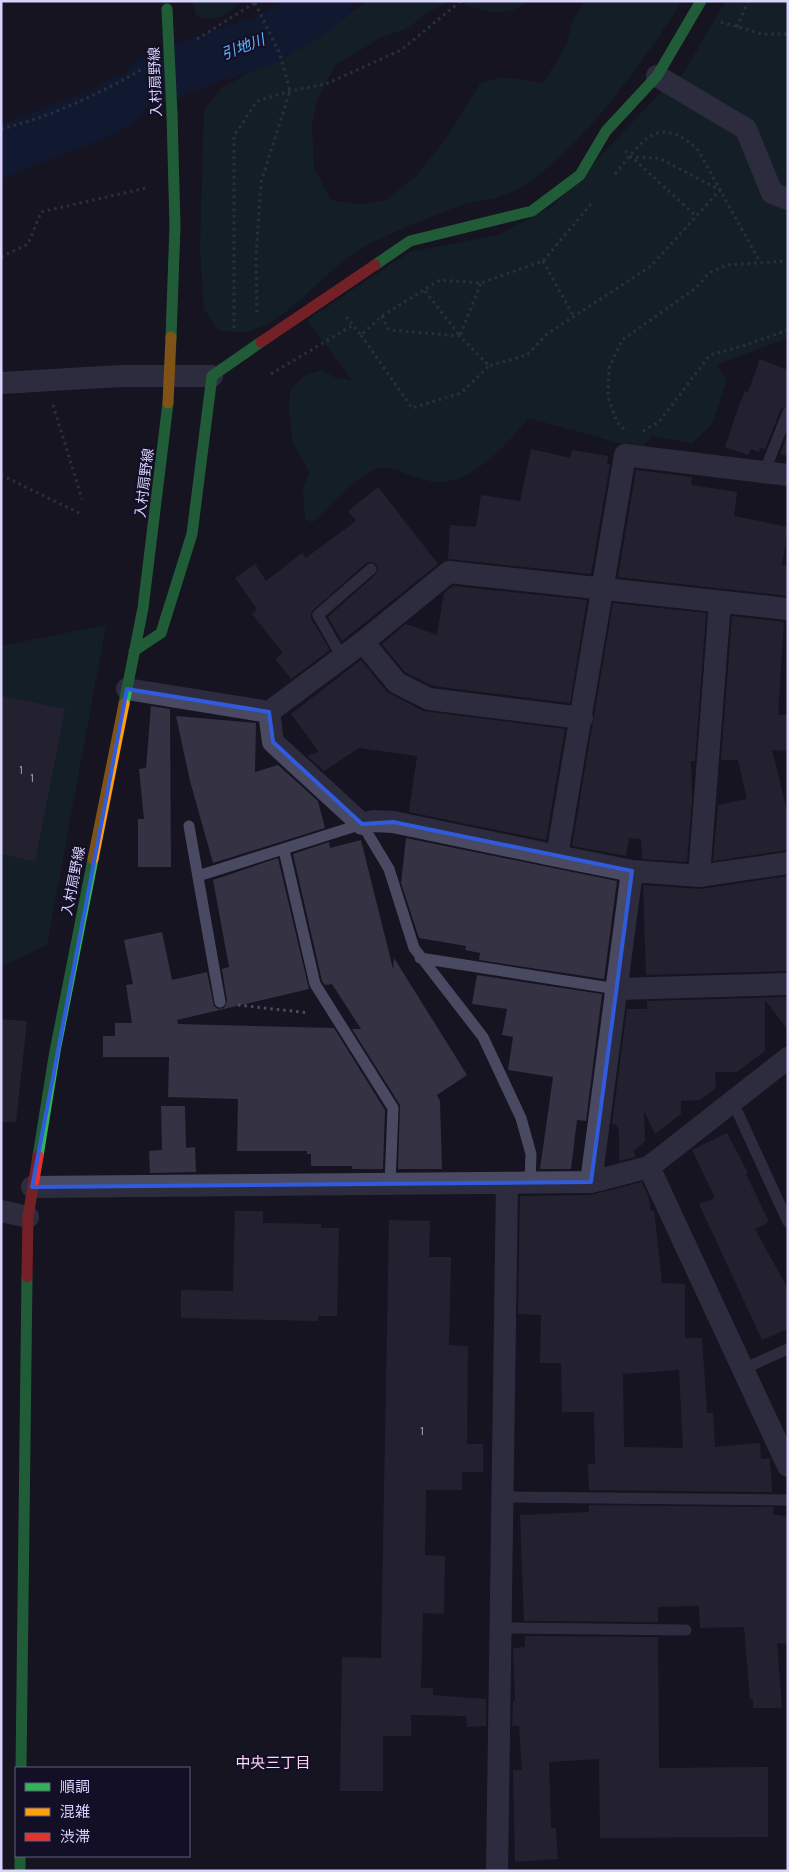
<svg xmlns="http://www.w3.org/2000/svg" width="789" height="1872" viewBox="0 0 789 1872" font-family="Karla,'Noto Sans JP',sans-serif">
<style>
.green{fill:#132c2d}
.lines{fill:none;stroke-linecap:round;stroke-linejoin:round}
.river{stroke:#0d2144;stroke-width:50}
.building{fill:#343243;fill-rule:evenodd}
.path{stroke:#44505f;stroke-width:3;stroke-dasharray:2.5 4;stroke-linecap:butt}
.lane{stroke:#4a4962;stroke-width:11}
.street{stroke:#4a4962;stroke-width:22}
.fast{stroke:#30b455;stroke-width:11}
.slow{stroke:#ff9f0a;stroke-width:11}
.jam{stroke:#e5322d;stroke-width:11}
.fast-bridge{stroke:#30b455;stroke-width:11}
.slow-bridge{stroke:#ff9f0a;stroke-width:11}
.marked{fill:none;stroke:#305bdc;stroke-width:4;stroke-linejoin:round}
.labels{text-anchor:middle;stroke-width:4.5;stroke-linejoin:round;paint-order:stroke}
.number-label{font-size:11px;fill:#b0acd0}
.street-label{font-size:14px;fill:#d9d4ff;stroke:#130f26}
.water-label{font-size:15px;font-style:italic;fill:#62b6ff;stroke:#130f26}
.neighbourhood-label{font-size:15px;fill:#ffd6f0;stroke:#130f26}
</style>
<rect width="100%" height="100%" fill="#161421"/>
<path class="green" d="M 193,1 L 242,1 C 229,13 214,25 196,15 Z
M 368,1 L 450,1 L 430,11 L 409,27 L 380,38 L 334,66 L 317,100 L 312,124 L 314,168 L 331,200 L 361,205 L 386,200 L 416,176 L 448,136 L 480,84 L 500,77 L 543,83 L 566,46 L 574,17 L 586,1 L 682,1 C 646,58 566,173 502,196 C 490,200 477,200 465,204 C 431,216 396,230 364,247 C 324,269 290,323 245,332 C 237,333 226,331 218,330 L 204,309 L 200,249 L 204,109 L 222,88 L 296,47 Z
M 457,1 L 529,1 C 502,20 485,12 457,1 Z
M 726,1 L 788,1 L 788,338 L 716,365 L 727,380 L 712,424 L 692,443 L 652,436 L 641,449 L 528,418 C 509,443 471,484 437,482 C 420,481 397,467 381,468 C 361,469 328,509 313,522 L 305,520 L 303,492 L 309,472 L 293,442 L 289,412 L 290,391 L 303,376 L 322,370 L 336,378 L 352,380 L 307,320 L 410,252 L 498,235 L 553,206 L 664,89 L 666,90 L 683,74 Z
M 106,625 L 47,945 L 1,967 L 1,646 Z"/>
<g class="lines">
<path class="river" d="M 151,81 L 216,56 L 264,41 L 298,22 L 328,1
M 1,152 L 103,112 L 121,101"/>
</g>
<path class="building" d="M 760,359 L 788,370 L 788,405 L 781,409 L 765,449 L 760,448 L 759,452 L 751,449 L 748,455 L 725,447 L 738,408 L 745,391 L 748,392 Z
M 788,433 L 788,456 L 780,454 Z
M 531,449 L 570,458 L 572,450 L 608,456 L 607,464 L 610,464 L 591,574 L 448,559 L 450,525 L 476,527 L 481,495 L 520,501 Z
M 636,470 L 692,477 L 691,485 L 737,492 L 734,516 L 788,527 L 782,565 L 788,566 L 788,596 L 618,577 Z
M 378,487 L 438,564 L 342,641 L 328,617 L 376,574 L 378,568 L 376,564 L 370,562 L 366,563 L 311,612 L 311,619 L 330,650 L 291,679 L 275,659 L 283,653 L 252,614 L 257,609 L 235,578 L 255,564 L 266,581 L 302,553 L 306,558 L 356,521 L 348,511 Z
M 453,586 L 587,600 L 570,703 L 433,686 L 405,672 L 382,644 L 406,624 L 437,635 L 444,593 Z
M 613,603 L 706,613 L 695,761 L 691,761 L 692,799 L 687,862 L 642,859 L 641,839 L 629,838 L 626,856 L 572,846 Z
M 732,616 L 784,622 L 778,715 L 788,715 L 788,751 L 772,750 L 788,815 L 788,850 L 713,861 L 718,805 L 747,799 L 738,760 L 721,760 Z
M 361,660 L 387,692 L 423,711 L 565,729 L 546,840 L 409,812 L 417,756 L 359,748 L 324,771 L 307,756 L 319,752 L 291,714 Z
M 1,696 L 65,709 L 35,861 L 1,854 Z
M 151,706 L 170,709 L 171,867 L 138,867 L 138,819 L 144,819 L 139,769 L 146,768 Z
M 176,716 L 256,723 L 255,772 L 278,765 L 318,801 L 325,828 L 213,863 L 190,781 Z
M 406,838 L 617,881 L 604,979 L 479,960 L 480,953 L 465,950 L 466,946 L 419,938 L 401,883 Z
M 361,840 L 393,969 L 394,958 L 467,1075 L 437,1095 L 440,1101 L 442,1169 L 398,1169 L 400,1105 L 352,1029 L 361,1029 L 332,984 L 325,985 L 322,981 L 293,854 L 329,842 L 330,848 Z
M 278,858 L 309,989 L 177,1020 L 178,1024 L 334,1028 L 385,1110 L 383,1169 L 352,1169 L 352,1166 L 311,1166 L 311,1154 L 307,1154 L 307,1151 L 237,1151 L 238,1099 L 168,1097 L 169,1057 L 103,1057 L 103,1036 L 115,1036 L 115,1023 L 132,1023 L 126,985 L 133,984 L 124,940 L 162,932 L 172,980 L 207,972 L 214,1006 L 218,1009 L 224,1008 L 227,1001 L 222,969 L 229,967 L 213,880 Z
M 788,876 L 788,971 L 646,975 L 643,885 L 701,889 Z
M 477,975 L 602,994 L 586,1121 L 577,1120 L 571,1169 L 540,1169 L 553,1077 L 508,1070 L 513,1037 L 502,1035 L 507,1009 L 472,1004 Z
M 788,997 L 788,1030 L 765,1000 L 765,1051 L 737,1072 L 715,1072 L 716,1088 L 700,1100 L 681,1101 L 681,1114 L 655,1134 L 644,1111 L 645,1142 L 633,1151 L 636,1157 L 619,1161 L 619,1131 L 617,1125 L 612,1124 L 627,1009 L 647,1009 L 647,1001 Z
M 1,1019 L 27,1021 L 16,1122 L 1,1122 Z
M 161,1106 L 185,1106 L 186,1148 L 195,1147 L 196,1172 L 150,1173 L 149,1151 L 162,1150 Z
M 727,1133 L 748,1173 L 746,1174 L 769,1222 L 755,1229 L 788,1289 L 788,1329 L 762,1340 L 699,1204 L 715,1198 L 692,1150 Z
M 642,1182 L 649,1198 L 651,1211 L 654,1211 L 662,1283 L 685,1284 L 685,1338 L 702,1338 L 707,1413 L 713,1413 L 715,1447 L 760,1443 L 761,1459 L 770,1458 L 772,1492 L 589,1490 L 588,1464 L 595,1464 L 594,1412 L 562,1412 L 561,1363 L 540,1363 L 541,1315 L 518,1314 L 520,1196 L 591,1195 ZM 679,1370 L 683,1448 L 624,1447 L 623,1374 Z
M 235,1211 L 263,1211 L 263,1223 L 321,1224 L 321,1228 L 339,1228 L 337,1316 L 318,1316 L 318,1321 L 181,1318 L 181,1290 L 233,1291 Z
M 389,1220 L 430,1221 L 429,1257 L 451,1257 L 449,1345 L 468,1346 L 467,1444 L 483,1444 L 483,1472 L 462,1472 L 462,1490 L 426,1490 L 425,1555 L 445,1556 L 444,1614 L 423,1613 L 421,1688 L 433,1688 L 433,1695 L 486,1699 L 486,1726 L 467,1727 L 466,1716 L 411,1715 L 411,1736 L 383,1736 L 383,1791 L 340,1791 L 342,1657 L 381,1658 Z
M 589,1505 L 773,1507 L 773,1514 L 788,1517 L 788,1644 L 777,1643 L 782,1708 L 753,1708 L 753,1699 L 750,1699 L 744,1627 L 700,1628 L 699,1606 L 658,1607 L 658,1622 L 524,1621 L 520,1515 L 589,1512 Z
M 525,1636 L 658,1637 L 659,1768 L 768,1767 L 768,1837 L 600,1838 L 599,1759 L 549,1762 L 551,1828 L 556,1828 L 558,1859 L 515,1862 L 513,1770 L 522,1770 L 519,1726 L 512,1726 L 513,1701 L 515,1701 L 513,1648 L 525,1647 Z"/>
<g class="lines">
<path class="path" d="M 255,3 L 280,54 L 290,91 L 261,182 L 256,257 L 257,313
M 721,22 L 762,34 L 788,34
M 737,27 L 748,1
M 197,39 L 258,1
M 1,129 C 50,117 97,95 141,70
M 625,151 L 696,216
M 615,174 C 642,142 657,112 698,150 L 760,262
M 1,257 L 28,244 L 41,212 L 146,188
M 543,261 L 574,317
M 425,291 L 460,336 L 481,283
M 382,316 L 389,330 L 460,336 L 489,366 L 527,355 L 547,334 L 651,266 L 720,190 L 659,158 L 630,157
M 346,317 L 361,335 L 382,316 L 440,280 L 481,283 L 543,261 L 591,204
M 234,328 L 234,136 L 257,101 L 290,91 L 326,84 L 401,50 L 461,1
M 361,335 L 412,408 L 461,393 L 489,366
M 271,374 L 353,325
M 53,405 L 82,499
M 624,429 L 617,422 L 608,397 L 609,368 L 622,340 L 696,288 L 709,273 L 727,265 L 788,261
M 643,431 L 659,422 L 710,355 L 743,346 L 788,330
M 1,475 L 81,514
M 238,1005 L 309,1013"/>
<path class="lane" d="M 764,473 L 788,412
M 342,657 L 318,615 L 371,569
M 189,826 L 220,1002
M 284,850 L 315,984 L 393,1108 L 390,1184
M 198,876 L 362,824 L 389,869 L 414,948 L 483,1037 L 521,1118 L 531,1154 L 530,1181
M 420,958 L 617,989
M 732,1100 L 788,1222
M 743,1369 L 788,1349
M 502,1497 L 788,1500
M 500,1628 L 686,1630"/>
<path class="street" d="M 657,76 L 746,129 L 772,193 L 788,199
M 1,383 L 121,376 L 212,376
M 363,642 L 397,683 L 429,699 L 582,718
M 127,689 L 269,712 L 363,642 L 449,572 L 788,609
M 269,712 L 273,742 L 362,824 L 373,821 L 393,822 L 557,856
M 632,871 L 557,856 L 625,455 L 788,475
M 699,876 L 720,602
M 617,989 L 788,984
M 649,1167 L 788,1466
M 591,1182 L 632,871 L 699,876 L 788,863
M 32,1187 L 591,1182 L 649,1167 L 788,1058
M 1,1211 L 28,1217
M 497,1871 L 507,1183"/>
<path class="fast" d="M 375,265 L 410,241 L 532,211 L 580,175 L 606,131 L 657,76 L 701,1
M 171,337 L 175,226 L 172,114
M 134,651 L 161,633 L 192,534 L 212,376 L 261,342
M 124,704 L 143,608 L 168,403
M 38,1156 L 55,1051 L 93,859
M 21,1768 L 27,1277
M 20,1856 L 20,1871"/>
<path class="slow" d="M 93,859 L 124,704"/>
<path class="jam" d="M 261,342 L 375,265
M 27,1277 L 28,1217 L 38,1156"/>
<path class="fast-bridge" d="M 167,9 L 172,114"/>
<path class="slow-bridge" d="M 168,403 L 171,337"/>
</g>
<path d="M0 0H789V1872H0ZM 127,689 L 269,712 L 273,742 L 362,824 L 393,822 L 632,871 L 591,1182 L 32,1187 Z" fill="#161421" fill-opacity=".55" fill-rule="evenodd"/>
<path class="marked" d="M 127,689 L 269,712 L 273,742 L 362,824 L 393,822 L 632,871 L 591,1182 L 32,1187 Z"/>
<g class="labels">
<g class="number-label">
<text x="21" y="774">1</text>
<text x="32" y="782">1</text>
<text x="422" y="1435">1</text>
</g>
<g class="street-label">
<text transform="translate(155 82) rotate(-92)" y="5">入村扇野線</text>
<text transform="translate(144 483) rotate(-83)" y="5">入村扇野線</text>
<text transform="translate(73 881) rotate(-79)" y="5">入村扇野線</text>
</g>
<g class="water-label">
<text transform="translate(243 47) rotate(-21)" y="5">引地川</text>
</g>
<g class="neighbourhood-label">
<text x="273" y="1768">中央三丁目</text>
</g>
</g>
<rect width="789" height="1872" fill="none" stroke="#d9d4ff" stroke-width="5"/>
<rect x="15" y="1767" width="175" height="90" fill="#130f26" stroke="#625e7d"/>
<rect x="25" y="1783" width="25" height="8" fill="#30b455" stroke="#625e7d"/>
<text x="60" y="1792" font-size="15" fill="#d9d4ff">順調</text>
<rect x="25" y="1808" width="25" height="8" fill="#ff9f0a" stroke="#625e7d"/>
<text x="60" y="1817" font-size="15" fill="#d9d4ff">混雑</text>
<rect x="25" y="1833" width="25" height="8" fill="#e5322d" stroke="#625e7d"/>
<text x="60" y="1842" font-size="15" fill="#d9d4ff">渋滞</text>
</svg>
